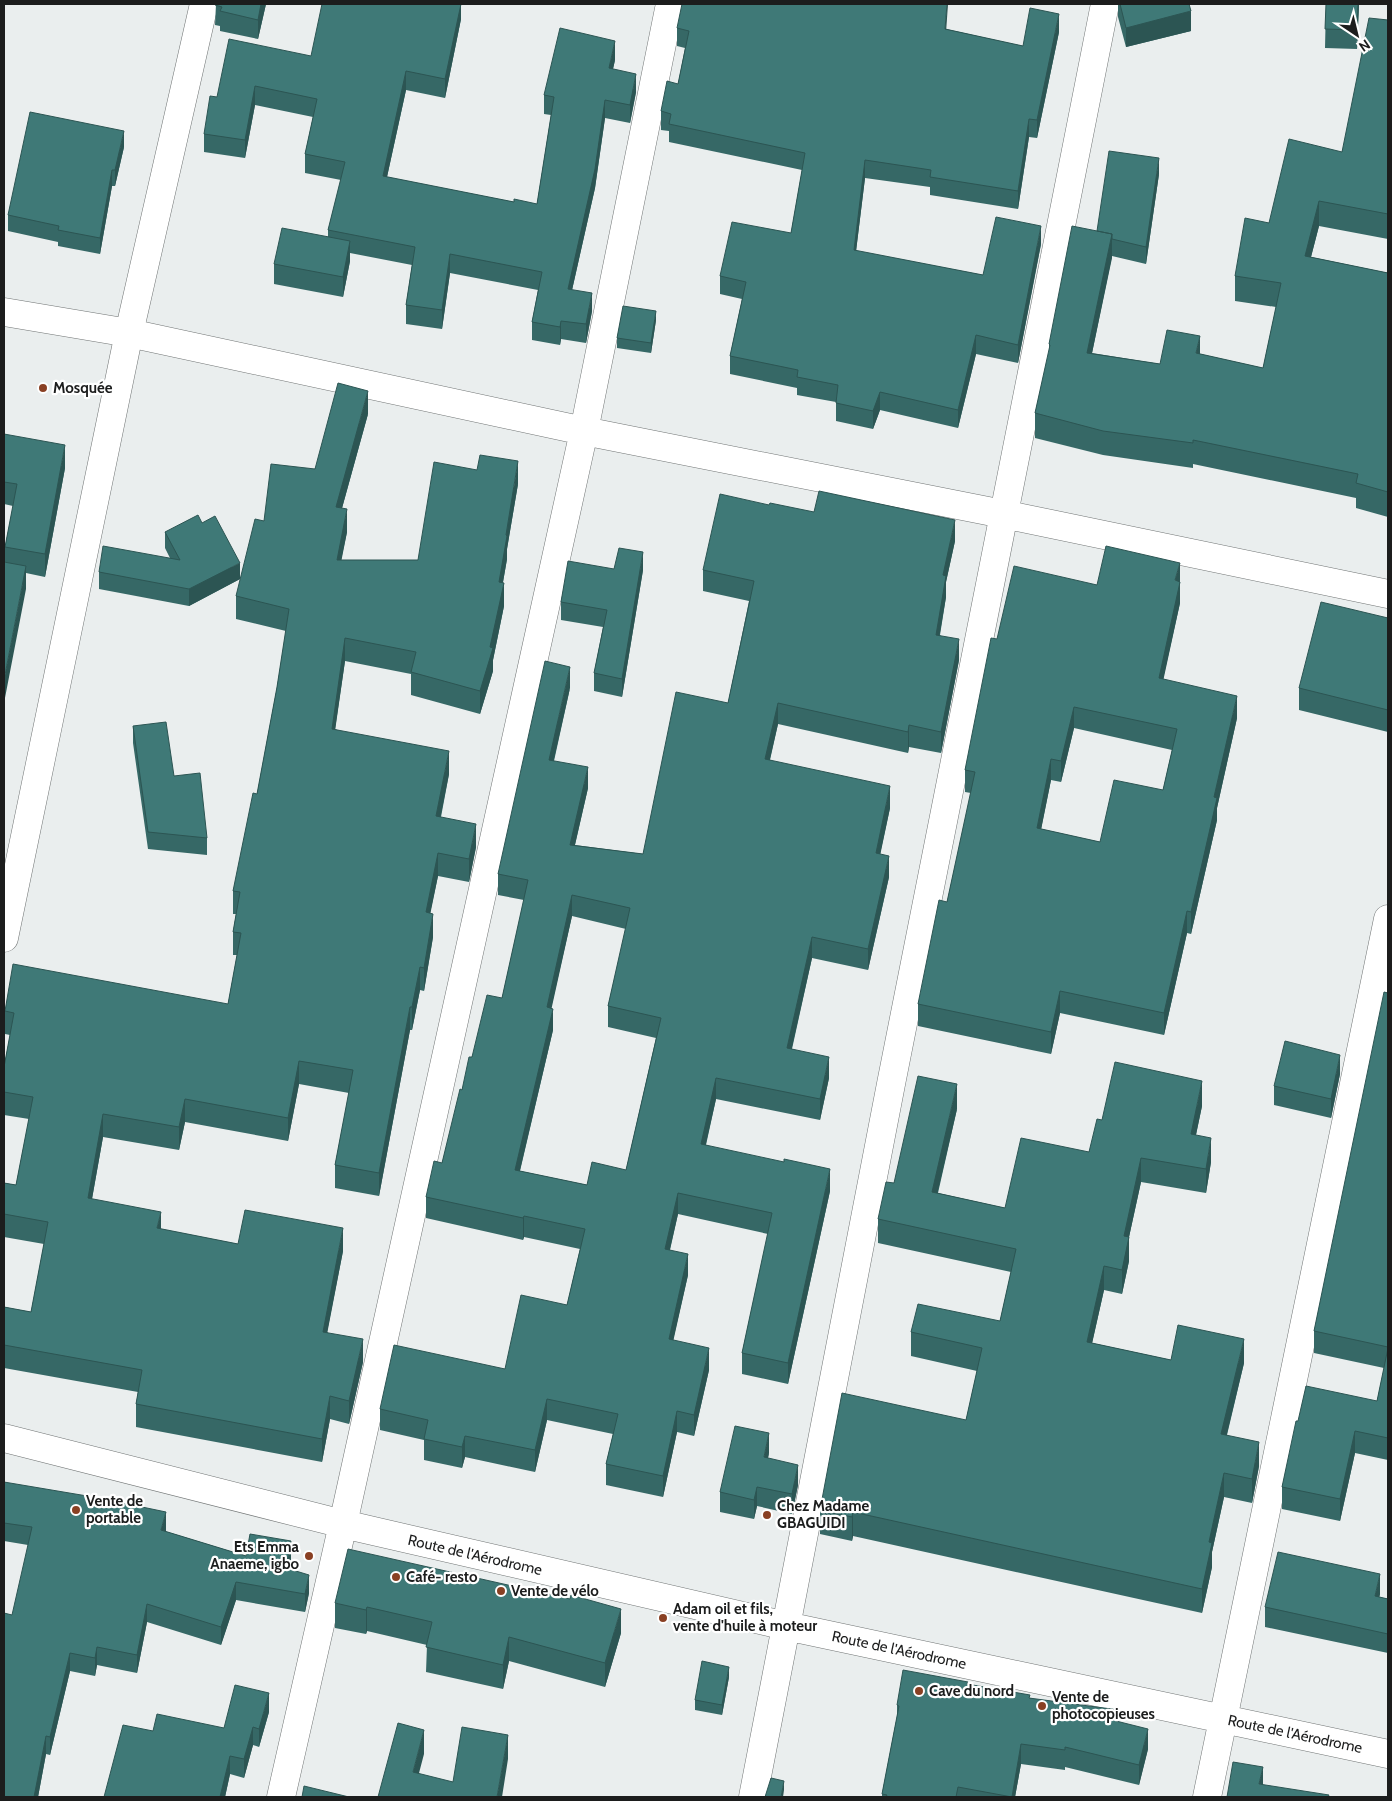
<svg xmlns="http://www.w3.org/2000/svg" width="1392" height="1801" viewBox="0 0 1392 1801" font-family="Cabin,sans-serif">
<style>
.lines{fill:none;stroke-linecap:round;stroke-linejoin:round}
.minor-casing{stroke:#717575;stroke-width:29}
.minor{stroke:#fff;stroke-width:28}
.wall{fill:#366866;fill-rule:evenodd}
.shaded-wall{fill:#2c5553}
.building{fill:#3f7977;stroke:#2c5553;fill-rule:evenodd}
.poi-dot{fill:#894023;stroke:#fff;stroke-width:2}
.labels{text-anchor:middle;stroke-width:4.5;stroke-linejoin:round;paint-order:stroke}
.poi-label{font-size:15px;font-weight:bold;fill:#1c1d1d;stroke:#fff;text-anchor:start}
.street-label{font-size:15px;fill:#1c1d1d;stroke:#fff}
</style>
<rect width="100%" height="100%" fill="#eaeeee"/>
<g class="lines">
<g class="minor-casing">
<path id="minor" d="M 4,312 L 129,333 L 584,431 L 1003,514 L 1388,594
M 4,938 L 129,333 L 204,4
M 4,1438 L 343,1524 L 786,1626 L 1388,1754
M 281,1797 L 343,1524 L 584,431 L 670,4
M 753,1797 L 891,1084 L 1105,4
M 1207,1797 L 1388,919"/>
</g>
<use href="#minor" class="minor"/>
</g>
<path class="wall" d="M 216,4 L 266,4 L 258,39 L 220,31 L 220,26 L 215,25 Z
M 461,4 L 461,19 L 445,98 L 406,90 L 387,177 L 514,202 L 537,204 L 551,115 L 544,114 L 544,95 L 615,60 L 613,69 L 636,92 L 630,123 L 605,118 L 595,188 L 572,290 L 592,311 L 586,343 L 561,339 L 560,345 L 532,340 L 532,322 L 538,290 L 450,273 L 442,329 L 406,324 L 406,305 L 412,265 L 350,253 L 350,261 L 343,297 L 274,284 L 274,264 L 328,237 L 328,230 L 341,180 L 305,173 L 305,154 L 313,117 L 255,105 L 245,158 L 204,152 L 204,134 L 217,97 L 311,56 Z
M 1118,4 L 1189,4 L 1191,31 L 1126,47 L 1118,17 Z
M 1326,4 L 1359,4 L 1357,49 L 1325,48 Z
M 1388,20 L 1388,239 L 1319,226 L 1311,257 L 1388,273 L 1388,517 L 1356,508 L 1356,498 L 1193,464 L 1193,468 L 1103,455 L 1035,438 L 1035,413 L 1049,353 L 1049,344 L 1097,231 L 1159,174 L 1146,264 L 1112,256 L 1092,353 L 1160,364 L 1200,354 L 1263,368 L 1276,307 L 1235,301 L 1235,276 L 1269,223 L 1342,152 Z
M 677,28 L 946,29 L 1023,46 L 1059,32 L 1037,138 L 1029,137 L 1018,209 L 930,195 L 930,187 L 865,178 L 856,251 L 983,275 L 1041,244 L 1018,363 L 976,354 L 958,428 L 880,410 L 873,429 L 836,421 L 836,402 L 797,395 L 797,388 L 730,374 L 730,356 L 742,299 L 720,294 L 720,276 L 791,233 L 802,170 L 669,142 L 669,131 L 661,130 L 661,111 L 678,84 L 685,48 L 677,46 Z
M 124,147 L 115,186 L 112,186 L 100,254 L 58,246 L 58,242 L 8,231 L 8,215 Z
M 656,320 L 651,353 L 617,348 L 617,338 Z
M 368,414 L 342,508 L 347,532 L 341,560 L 418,560 L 518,484 L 507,549 L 507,559 L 503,582 L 504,606 L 493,660 L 493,671 L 480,714 L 411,695 L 411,674 L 345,661 L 335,729 L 449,774 L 441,817 L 476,847 L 469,882 L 438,876 L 430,913 L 433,937 L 424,991 L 420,990 L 412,1030 L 410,1030 L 379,1196 L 335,1188 L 335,1165 L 349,1093 L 299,1084 L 288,1141 L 185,1122 L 179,1150 L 103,1137 L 92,1199 L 161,1229 L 238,1244 L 343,1251 L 327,1332 L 363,1362 L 349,1424 L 330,1419 L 322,1462 L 136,1427 L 136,1404 L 138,1392 L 4,1368 L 4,1307 L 31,1312 L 44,1244 L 4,1237 L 4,1183 L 16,1185 L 29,1119 L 4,1115 L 4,1067 L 10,1035 L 5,1034 L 5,1011 L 228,1004 L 237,955 L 233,955 L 233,932 L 236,914 L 233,914 L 233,891 L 257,794 L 277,687 L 286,631 L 236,619 L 236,596 L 264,521 Z
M 4,434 L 65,468 L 45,577 L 26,573 L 26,589 L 5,562 L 5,547 L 13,506 L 4,504 Z
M 769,505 L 955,541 L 946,582 L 946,597 L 940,635 L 959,660 L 941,753 L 909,747 L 908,753 L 778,724 L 770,760 L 890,808 L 880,854 L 889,877 L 868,970 L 812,958 L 792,1049 L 829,1078 L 820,1120 L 716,1099 L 706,1145 L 830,1191 L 788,1384 L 742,1374 L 742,1353 L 768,1234 L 678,1214 L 670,1250 L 688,1275 L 673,1340 L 709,1370 L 694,1436 L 677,1432 L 663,1497 L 606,1485 L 606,1464 L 613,1434 L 547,1420 L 535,1472 L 465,1457 L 462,1468 L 424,1460 L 424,1440 L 380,1430 L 380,1409 L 505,1369 L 567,1305 L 580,1249 L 524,1237 L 523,1240 L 426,1218 L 426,1197 L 442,1163 L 462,1090 L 472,1057 L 502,998 L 524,900 L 498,895 L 498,874 L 570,688 L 554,761 L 588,788 L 575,845 L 643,854 L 728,703 L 749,601 L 703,591 L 703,570 ZM 572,916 L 626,929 L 608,1006 L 608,1027 L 656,1038 L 626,1170 L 587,1185 L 520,1171 L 553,1030 L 551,1008 Z
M 202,523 L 240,579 L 189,606 L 99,589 L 99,572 L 170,558 L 165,548 L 165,532 Z
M 614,569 L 643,570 L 622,697 L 594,691 L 594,673 L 603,627 L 561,620 L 561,602 Z
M 1180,581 L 1180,603 L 1163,679 L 1237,718 L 1217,808 L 1217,820 L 1191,934 L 1187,933 L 1164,1035 L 1060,1013 L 1051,1054 L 918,1026 L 918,1004 L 947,902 L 971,793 L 965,792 L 965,770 L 997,639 L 1097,585 ZM 1074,728 L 1172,750 L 1163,790 L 1100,842 L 1041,829 L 1051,780 L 1061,782 Z
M 1388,618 L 1388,732 L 1299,710 L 1299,688 Z
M 133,726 L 174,776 L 207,838 L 207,855 L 148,849 L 133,743 Z
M 1388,993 L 1388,1460 L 1355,1453 L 1340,1521 L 1282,1509 L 1282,1487 L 1298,1421 L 1377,1401 L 1384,1368 L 1314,1353 L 1314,1331 Z
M 1340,1074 L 1331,1118 L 1274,1105 L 1274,1086 Z
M 1202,1106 L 1196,1135 L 1211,1162 L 1206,1193 L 1141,1182 L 1129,1237 L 1129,1261 L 1122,1294 L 1104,1290 L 1092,1343 L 1171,1360 L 1244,1363 L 1227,1435 L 1259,1466 L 1252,1503 L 1224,1497 L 1212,1552 L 1212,1567 L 1202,1613 L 853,1536 L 852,1541 L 820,1534 L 820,1510 L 966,1420 L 977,1371 L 911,1356 L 911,1332 L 1000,1321 L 1011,1272 L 878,1243 L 878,1219 L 894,1183 L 957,1109 L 938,1193 L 1005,1208 L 1089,1152 L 1102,1120 Z
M 769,1453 L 768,1458 L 798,1485 L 792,1514 L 757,1506 L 754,1519 L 720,1512 L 720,1492 Z
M 4,1482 L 246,1556 L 291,1559 L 289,1569 L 309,1593 L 305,1612 L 236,1600 L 221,1645 L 147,1622 L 137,1673 L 97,1665 L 95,1676 L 70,1671 L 50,1755 L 46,1754 L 38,1797 L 4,1797 L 28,1545 L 4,1541 Z
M 1380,1594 L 1379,1597 L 1388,1599 L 1388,1653 L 1265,1627 L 1265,1607 Z
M 335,1603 L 621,1633 L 605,1687 L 509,1661 L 503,1689 L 426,1672 L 427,1645 L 367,1631 L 366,1634 L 335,1628 Z
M 729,1677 L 722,1715 L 695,1710 L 695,1700 Z
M 968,1684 L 1030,1698 L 1119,1722 L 1148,1749 L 1139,1785 L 1065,1767 L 1065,1770 L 1021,1764 L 1015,1797 L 882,1797 L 882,1794 L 897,1716 L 897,1705 Z
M 269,1712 L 259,1747 L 253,1745 L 244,1778 L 230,1774 L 225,1797 L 104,1797 L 153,1731 L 224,1728 Z"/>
<path class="shaded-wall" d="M 261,4 L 266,4 L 258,39 L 258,20 Z
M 461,4 L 461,19 L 445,98 L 445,79 Z
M 947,4 L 948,4 L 945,47 L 945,29 Z
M 1358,4 L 1359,4 L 1357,49 L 1357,30 Z
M 1191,11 L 1191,31 L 1126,47 L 1126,28 Z
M 1059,14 L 1059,32 L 1037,138 L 1037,120 Z
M 615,41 L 615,60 L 609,86 L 609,68 Z
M 406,71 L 406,90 L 383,195 L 383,176 Z
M 636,74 L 636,92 L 630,123 L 630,105 Z
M 255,86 L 255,105 L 245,158 L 245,140 Z
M 605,100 L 605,118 L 595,188 L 568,308 L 568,289 Z
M 1029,119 L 1029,137 L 1018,209 L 1018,191 Z
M 124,131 L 124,147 L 115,186 L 115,170 Z
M 1159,158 L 1159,174 L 1146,264 L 1146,247 Z
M 865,160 L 865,178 L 854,268 L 854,250 Z
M 112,170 L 112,186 L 100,254 L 100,238 Z
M 1319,201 L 1319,226 L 1305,280 L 1305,256 Z
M 1041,226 L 1041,244 L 1018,363 L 1018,345 Z
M 1112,234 L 1112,258 L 1087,377 L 1087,353 Z
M 350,241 L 350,261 L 343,297 L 343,277 Z
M 450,254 L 450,273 L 442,329 L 442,310 Z
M 592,293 L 592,311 L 586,343 L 586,324 Z
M 656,311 L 656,320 L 651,353 L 651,343 Z
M 561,321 L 561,339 L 560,345 L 560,327 Z
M 976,335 L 976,354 L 958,428 L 958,410 Z
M 1200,336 L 1200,361 L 1196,353 Z
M 368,391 L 368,414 L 336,530 L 336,507 Z
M 880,392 L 880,410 L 873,429 L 873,411 Z
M 65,445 L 65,468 L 45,577 L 45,554 Z
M 518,461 L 518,484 L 507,549 L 507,559 L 499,605 L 499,582 Z
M 347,509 L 347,532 L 337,583 L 337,560 Z
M 955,520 L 955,541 L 946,582 L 946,597 L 936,656 L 936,635 L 943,575 Z
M 643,552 L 643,570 L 622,697 L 622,679 Z
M 240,563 L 240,579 L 189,606 L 189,589 Z
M 1180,563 L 1180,584 L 1175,580 Z
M 26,566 L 26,589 L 4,703 L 4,680 Z
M 1180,582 L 1180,603 L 1159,700 L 1159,678 Z
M 504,583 L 504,606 L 493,660 L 493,671 L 480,714 L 480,691 Z
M 345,638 L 345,661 L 332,752 L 332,729 Z
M 959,639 L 959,660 L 941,753 L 941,732 Z
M 570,667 L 570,688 L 549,781 L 549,760 Z
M 1237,696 L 1237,718 L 1217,808 L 1217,820 L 1191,934 L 1191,912 L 1214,797 Z
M 778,703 L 778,724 L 765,780 L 765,759 Z
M 1074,707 L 1074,728 L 1061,782 L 1061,761 Z
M 909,725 L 909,747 L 908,753 L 908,732 Z
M 449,751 L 449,774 L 436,839 L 436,816 Z
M 1051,759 L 1051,780 L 1037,850 L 1037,828 Z
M 588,767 L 588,788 L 570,866 L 570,845 Z
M 890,786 L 890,808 L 876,875 L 876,853 Z
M 476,824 L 476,847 L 469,882 L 469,859 Z
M 438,853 L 438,876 L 426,935 L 426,912 Z
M 889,856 L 889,877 L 868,970 L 868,949 Z
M 572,895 L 572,916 L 547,1029 L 547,1007 Z
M 1187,911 L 1187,933 L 1164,1035 L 1164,1013 Z
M 433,914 L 433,937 L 424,991 L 424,968 Z
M 812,937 L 812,958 L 787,1069 L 787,1048 Z
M 420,967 L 420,990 L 412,1030 L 412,1007 Z
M 1060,991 L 1060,1013 L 1051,1054 L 1051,1032 Z
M 410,1007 L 410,1030 L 379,1196 L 379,1173 Z
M 553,1009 L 553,1030 L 515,1191 L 515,1170 Z
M 1340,1055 L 1340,1074 L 1331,1118 L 1331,1099 Z
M 829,1057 L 829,1078 L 820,1120 L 820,1099 Z
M 299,1061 L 299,1084 L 288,1141 L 288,1118 Z
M 716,1078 L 716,1099 L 701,1165 L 701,1144 Z
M 1202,1081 L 1202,1106 L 1191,1158 L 1191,1134 Z
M 957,1084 L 957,1109 L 932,1216 L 932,1192 Z
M 185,1099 L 185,1122 L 179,1150 L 179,1127 Z
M 103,1114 L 103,1137 L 88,1221 L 88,1198 Z
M 1211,1138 L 1211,1162 L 1206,1193 L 1206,1169 Z
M 1141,1158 L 1141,1182 L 1129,1237 L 1129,1261 L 1122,1294 L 1122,1270 L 1124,1236 Z
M 830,1169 L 830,1191 L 788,1384 L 788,1363 Z
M 678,1193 L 678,1214 L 665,1270 L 665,1249 Z
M 161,1212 L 161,1234 L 157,1228 Z
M 524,1216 L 524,1237 L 523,1240 L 523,1218 Z
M 343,1228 L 343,1251 L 323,1355 L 323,1332 Z
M 688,1254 L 688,1275 L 669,1360 L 669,1339 Z
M 1104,1266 L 1104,1290 L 1087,1366 L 1087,1342 Z
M 363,1339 L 363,1362 L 349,1424 L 349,1401 Z
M 1244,1339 L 1244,1363 L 1221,1458 L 1221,1434 Z
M 709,1348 L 709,1370 L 694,1436 L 694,1415 Z
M 330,1396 L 330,1419 L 322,1462 L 322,1439 Z
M 547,1399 L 547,1420 L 535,1472 L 535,1450 Z
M 677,1411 L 677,1432 L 663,1497 L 663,1476 Z
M 1355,1431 L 1355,1453 L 1340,1521 L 1340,1499 Z
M 769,1433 L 769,1453 L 764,1476 L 764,1457 Z
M 465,1436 L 465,1457 L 462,1468 L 462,1447 Z
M 1259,1442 L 1259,1466 L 1252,1503 L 1252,1479 Z
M 798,1465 L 798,1485 L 792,1514 L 792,1494 Z
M 1224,1473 L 1224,1497 L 1212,1552 L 1212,1567 L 1202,1613 L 1202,1589 L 1209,1542 Z
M 757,1487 L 757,1506 L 754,1519 L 754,1500 Z
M 166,1512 L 166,1531 L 161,1548 L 161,1530 Z
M 853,1512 L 853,1536 L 852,1541 L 852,1517 Z
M 291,1541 L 291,1559 L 286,1586 L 286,1568 Z
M 1380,1574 L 1380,1594 L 1375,1616 L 1375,1596 Z
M 309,1575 L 309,1593 L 305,1612 L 305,1594 Z
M 236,1582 L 236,1600 L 221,1645 L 221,1627 Z
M 147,1604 L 147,1622 L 137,1673 L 137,1655 Z
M 367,1607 L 367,1631 L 366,1634 L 366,1610 Z
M 621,1609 L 621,1633 L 605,1687 L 605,1663 Z
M 509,1637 L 509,1661 L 503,1689 L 503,1665 Z
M 97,1647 L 97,1665 L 95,1676 L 95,1658 Z
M 70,1653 L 70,1671 L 50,1755 L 50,1737 Z
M 729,1667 L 729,1677 L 722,1715 L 722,1705 Z
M 269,1693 L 269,1712 L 259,1747 L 259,1729 Z
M 1119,1710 L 1119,1730 L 1116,1721 Z
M 253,1727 L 253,1745 L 244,1778 L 244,1759 Z
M 1148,1729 L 1148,1749 L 1139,1785 L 1139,1765 Z
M 424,1730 L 424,1754 L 413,1796 L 413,1772 Z
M 508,1735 L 508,1759 L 502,1797 L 497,1797 Z
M 46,1736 L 46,1754 L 38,1797 L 34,1797 Z
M 1021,1744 L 1021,1764 L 1015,1797 L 1012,1797 Z
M 230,1756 L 230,1774 L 225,1797 L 220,1797 Z
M 1263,1767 L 1263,1785 L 1259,1784 Z
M 784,1781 L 784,1790 L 783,1797 L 781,1797 Z"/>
<path class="building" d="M 216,4 L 261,4 L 258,20 L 220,11 L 222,7 L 215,5 Z
M 322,4 L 461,4 L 445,79 L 406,71 L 383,176 L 514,202 L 514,199 L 537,204 L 554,97 L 544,95 L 560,28 L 615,41 L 609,68 L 636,74 L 630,105 L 605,100 L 595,169 L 568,289 L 592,293 L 586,324 L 561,321 L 560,327 L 532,322 L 542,272 L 450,254 L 442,310 L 406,305 L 415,247 L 328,230 L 345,162 L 305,154 L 317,99 L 255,86 L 245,140 L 204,134 L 210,96 L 217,97 L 229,39 L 311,56 Z
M 682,4 L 947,4 L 945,29 L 1023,46 L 1030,8 L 1059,14 L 1037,120 L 1029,119 L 1018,191 L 930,177 L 931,170 L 865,160 L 854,250 L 983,275 L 996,217 L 1041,226 L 1018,345 L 976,335 L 958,410 L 880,392 L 873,411 L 836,403 L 838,385 L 797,377 L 798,370 L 730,356 L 746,282 L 720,276 L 732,222 L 791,233 L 805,153 L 669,124 L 671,114 L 661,111 L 667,81 L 678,84 L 689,31 L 677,28 Z
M 1120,4 L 1189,4 L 1191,11 L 1126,28 Z
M 1326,4 L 1358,4 L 1357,30 L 1325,29 Z
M 1369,18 L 1388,20 L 1388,214 L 1319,201 L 1305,256 L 1388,273 L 1388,492 L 1356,483 L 1358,474 L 1193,440 L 1193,443 L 1103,431 L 1035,413 L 1050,345 L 1049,344 L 1072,226 L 1112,234 L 1087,353 L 1160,364 L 1167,330 L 1200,336 L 1196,353 L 1263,368 L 1281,283 L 1235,276 L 1245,218 L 1269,223 L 1289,139 L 1342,152 Z
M 30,112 L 124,131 L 115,170 L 112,170 L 100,238 L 58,230 L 59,226 L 8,215 Z
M 1109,151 L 1159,158 L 1146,247 L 1112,239 L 1112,234 L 1097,231 Z
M 282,228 L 350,241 L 343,277 L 274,264 Z
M 623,306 L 656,311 L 651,343 L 617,338 Z
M 338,383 L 368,391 L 336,507 L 347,509 L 337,560 L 418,560 L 434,462 L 477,470 L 480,455 L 518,461 L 506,535 L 507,536 L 499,582 L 504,583 L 490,647 L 493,648 L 480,691 L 411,672 L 416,652 L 345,638 L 332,729 L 449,751 L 436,816 L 476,824 L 469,859 L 438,853 L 426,912 L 433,914 L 424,968 L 420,967 L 412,1007 L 410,1007 L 379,1173 L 335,1165 L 353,1070 L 299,1061 L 288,1118 L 185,1099 L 179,1127 L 103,1114 L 88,1198 L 161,1212 L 157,1228 L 238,1244 L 245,1210 L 343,1228 L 323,1332 L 363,1339 L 349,1401 L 330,1396 L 322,1439 L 136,1404 L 142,1370 L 4,1345 L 4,1307 L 31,1312 L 48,1222 L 4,1214 L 4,1183 L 16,1185 L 33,1097 L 4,1092 L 4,1067 L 14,1013 L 5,1011 L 13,964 L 228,1004 L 241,933 L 233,932 L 240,892 L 233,891 L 253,793 L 257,794 L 277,687 L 289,609 L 236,596 L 255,519 L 264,521 L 271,464 L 315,469 Z
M 4,434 L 65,445 L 45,554 L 5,547 L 17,484 L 4,482 Z
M 819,491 L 955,520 L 943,575 L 946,576 L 936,635 L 959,639 L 941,732 L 909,725 L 908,732 L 778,703 L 765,759 L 890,786 L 876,853 L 889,856 L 868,949 L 812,937 L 787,1048 L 829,1057 L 820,1099 L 716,1078 L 701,1144 L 784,1162 L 784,1159 L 830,1169 L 788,1363 L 742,1353 L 772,1213 L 678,1193 L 665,1249 L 688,1254 L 669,1339 L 709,1348 L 694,1415 L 677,1411 L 663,1476 L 606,1464 L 618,1414 L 547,1399 L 535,1450 L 465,1436 L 462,1447 L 424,1439 L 428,1420 L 380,1409 L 394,1345 L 505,1369 L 521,1295 L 567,1305 L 585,1229 L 524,1216 L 523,1218 L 426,1197 L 434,1161 L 442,1163 L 460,1089 L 462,1090 L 469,1057 L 472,1057 L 487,995 L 502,998 L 528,880 L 498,874 L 545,661 L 570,667 L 549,760 L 588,767 L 570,845 L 643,854 L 676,692 L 728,703 L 754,581 L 703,570 L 720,494 L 769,505 L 770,503 L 814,512 ZM 572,895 L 630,908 L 608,1006 L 661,1018 L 626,1170 L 592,1162 L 587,1185 L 515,1170 L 553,1009 L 547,1007 Z
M 198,515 L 202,523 L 215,516 L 240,563 L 189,589 L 99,572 L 103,546 L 180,560 L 165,532 Z
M 1106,546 L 1180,563 L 1175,580 L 1180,582 L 1159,678 L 1237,696 L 1214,797 L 1217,798 L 1191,912 L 1187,911 L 1164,1013 L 1060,991 L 1051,1032 L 918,1004 L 939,900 L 947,902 L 975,772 L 965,770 L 991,638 L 997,639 L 1014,566 L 1097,585 ZM 1074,707 L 1177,729 L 1163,790 L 1114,780 L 1100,842 L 1037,828 L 1051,759 L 1061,761 Z
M 619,548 L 643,552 L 622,679 L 594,673 L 607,610 L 561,602 L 568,561 L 614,569 Z
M 4,562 L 26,566 L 4,680 Z
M 1321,602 L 1388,618 L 1388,710 L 1299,688 Z
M 166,722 L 174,776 L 200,773 L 207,838 L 148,832 L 133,726 Z
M 1384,992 L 1388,993 L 1388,1347 L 1314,1331 Z
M 1285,1041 L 1340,1055 L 1331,1099 L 1274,1086 Z
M 1115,1062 L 1202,1081 L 1191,1134 L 1211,1138 L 1206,1169 L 1141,1158 L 1124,1236 L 1129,1237 L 1122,1270 L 1104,1266 L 1087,1342 L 1171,1360 L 1178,1325 L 1244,1339 L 1221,1434 L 1259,1442 L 1252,1479 L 1224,1473 L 1209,1542 L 1212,1543 L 1202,1589 L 853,1512 L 852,1517 L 820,1510 L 842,1393 L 966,1420 L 982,1348 L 911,1332 L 918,1304 L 1000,1321 L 1016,1249 L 878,1219 L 886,1182 L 894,1183 L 918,1076 L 957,1084 L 932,1192 L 1005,1208 L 1021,1138 L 1089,1152 L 1097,1119 L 1102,1120 Z
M 1388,1348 L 1388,1438 L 1355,1431 L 1340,1499 L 1282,1487 L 1296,1421 L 1298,1421 L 1306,1386 L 1377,1401 Z
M 735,1426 L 769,1433 L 764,1457 L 798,1465 L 792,1494 L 757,1487 L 754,1500 L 720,1492 Z
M 4,1482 L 99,1498 L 166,1512 L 161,1530 L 246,1556 L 250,1534 L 291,1541 L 286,1568 L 309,1575 L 305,1594 L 236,1582 L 221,1627 L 147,1604 L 137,1655 L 97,1647 L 95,1658 L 70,1653 L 50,1737 L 46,1736 L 34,1797 L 4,1797 L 4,1613 L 12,1615 L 32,1527 L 4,1523 Z
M 348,1549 L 570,1599 L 571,1595 L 621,1609 L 605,1663 L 509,1637 L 503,1665 L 426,1647 L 432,1622 L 367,1607 L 366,1610 L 335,1603 Z
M 1278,1552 L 1380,1574 L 1375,1596 L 1388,1599 L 1388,1634 L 1265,1607 Z
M 702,1661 L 729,1667 L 722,1705 L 695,1700 Z
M 903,1670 L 968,1682 L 967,1684 L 1030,1695 L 1029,1698 L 1119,1710 L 1116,1721 L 1148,1729 L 1139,1765 L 1065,1747 L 1065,1750 L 1021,1744 L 1012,1797 L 958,1787 L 956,1797 L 886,1797 L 887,1795 L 882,1794 L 899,1706 L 897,1705 Z
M 235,1685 L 269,1693 L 259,1729 L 253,1727 L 244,1759 L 230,1756 L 220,1797 L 104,1797 L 123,1725 L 153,1731 L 157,1714 L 224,1728 Z
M 398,1723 L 424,1730 L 413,1772 L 453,1782 L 462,1727 L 508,1735 L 497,1797 L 378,1797 Z
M 1233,1762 L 1263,1767 L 1259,1784 L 1329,1795 L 1328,1797 L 1227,1797 Z
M 771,1778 L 784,1781 L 781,1797 L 765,1797 Z
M 304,1786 L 349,1797 L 302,1797 Z"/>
<g class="poi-dot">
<circle cx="43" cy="388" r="5"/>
<circle cx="76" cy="1510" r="5"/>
<circle cx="767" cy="1515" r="5"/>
<circle cx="309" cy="1556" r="5"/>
<circle cx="396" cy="1577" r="5"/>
<circle cx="501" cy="1591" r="5"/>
<circle cx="663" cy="1618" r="5"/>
<circle cx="919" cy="1691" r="5"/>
<circle cx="1042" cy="1706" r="5"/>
</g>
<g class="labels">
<g class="poi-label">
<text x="53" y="393">Mosquée</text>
<text x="86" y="1506">Vente de<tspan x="86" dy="17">portable</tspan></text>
<text x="777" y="1511">Chez Madame<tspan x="777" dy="17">GBAGUIDI</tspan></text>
<text x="299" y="1552" text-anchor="end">Ets Emma<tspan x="299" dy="17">Anaeme, igbo</tspan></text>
<text x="406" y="1582">Café- resto</text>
<text x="511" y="1596">Vente de vélo</text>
<text x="673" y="1614">Adam oil et fils,<tspan x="673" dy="17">vente d'huile à moteur</tspan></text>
<text x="929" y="1696">Cave du nord</text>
<text x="1052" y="1702">Vente de<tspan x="1052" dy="17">photocopieuses</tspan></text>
</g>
<g class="street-label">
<text transform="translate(475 1555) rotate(13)" y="5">Route de l'Aérodrome</text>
<text transform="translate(899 1650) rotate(12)" y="5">Route de l'Aérodrome</text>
<text transform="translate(1295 1734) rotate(12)" y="5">Route de l'Aérodrome</text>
</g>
</g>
<rect width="1392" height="1801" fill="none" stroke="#1c1d1d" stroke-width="10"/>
<g transform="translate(1357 35) rotate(145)" stroke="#ffffff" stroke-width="4" paint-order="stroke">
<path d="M0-4L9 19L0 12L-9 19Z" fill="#1c1d1d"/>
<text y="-8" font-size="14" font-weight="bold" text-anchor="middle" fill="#1c1d1d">N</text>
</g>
</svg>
